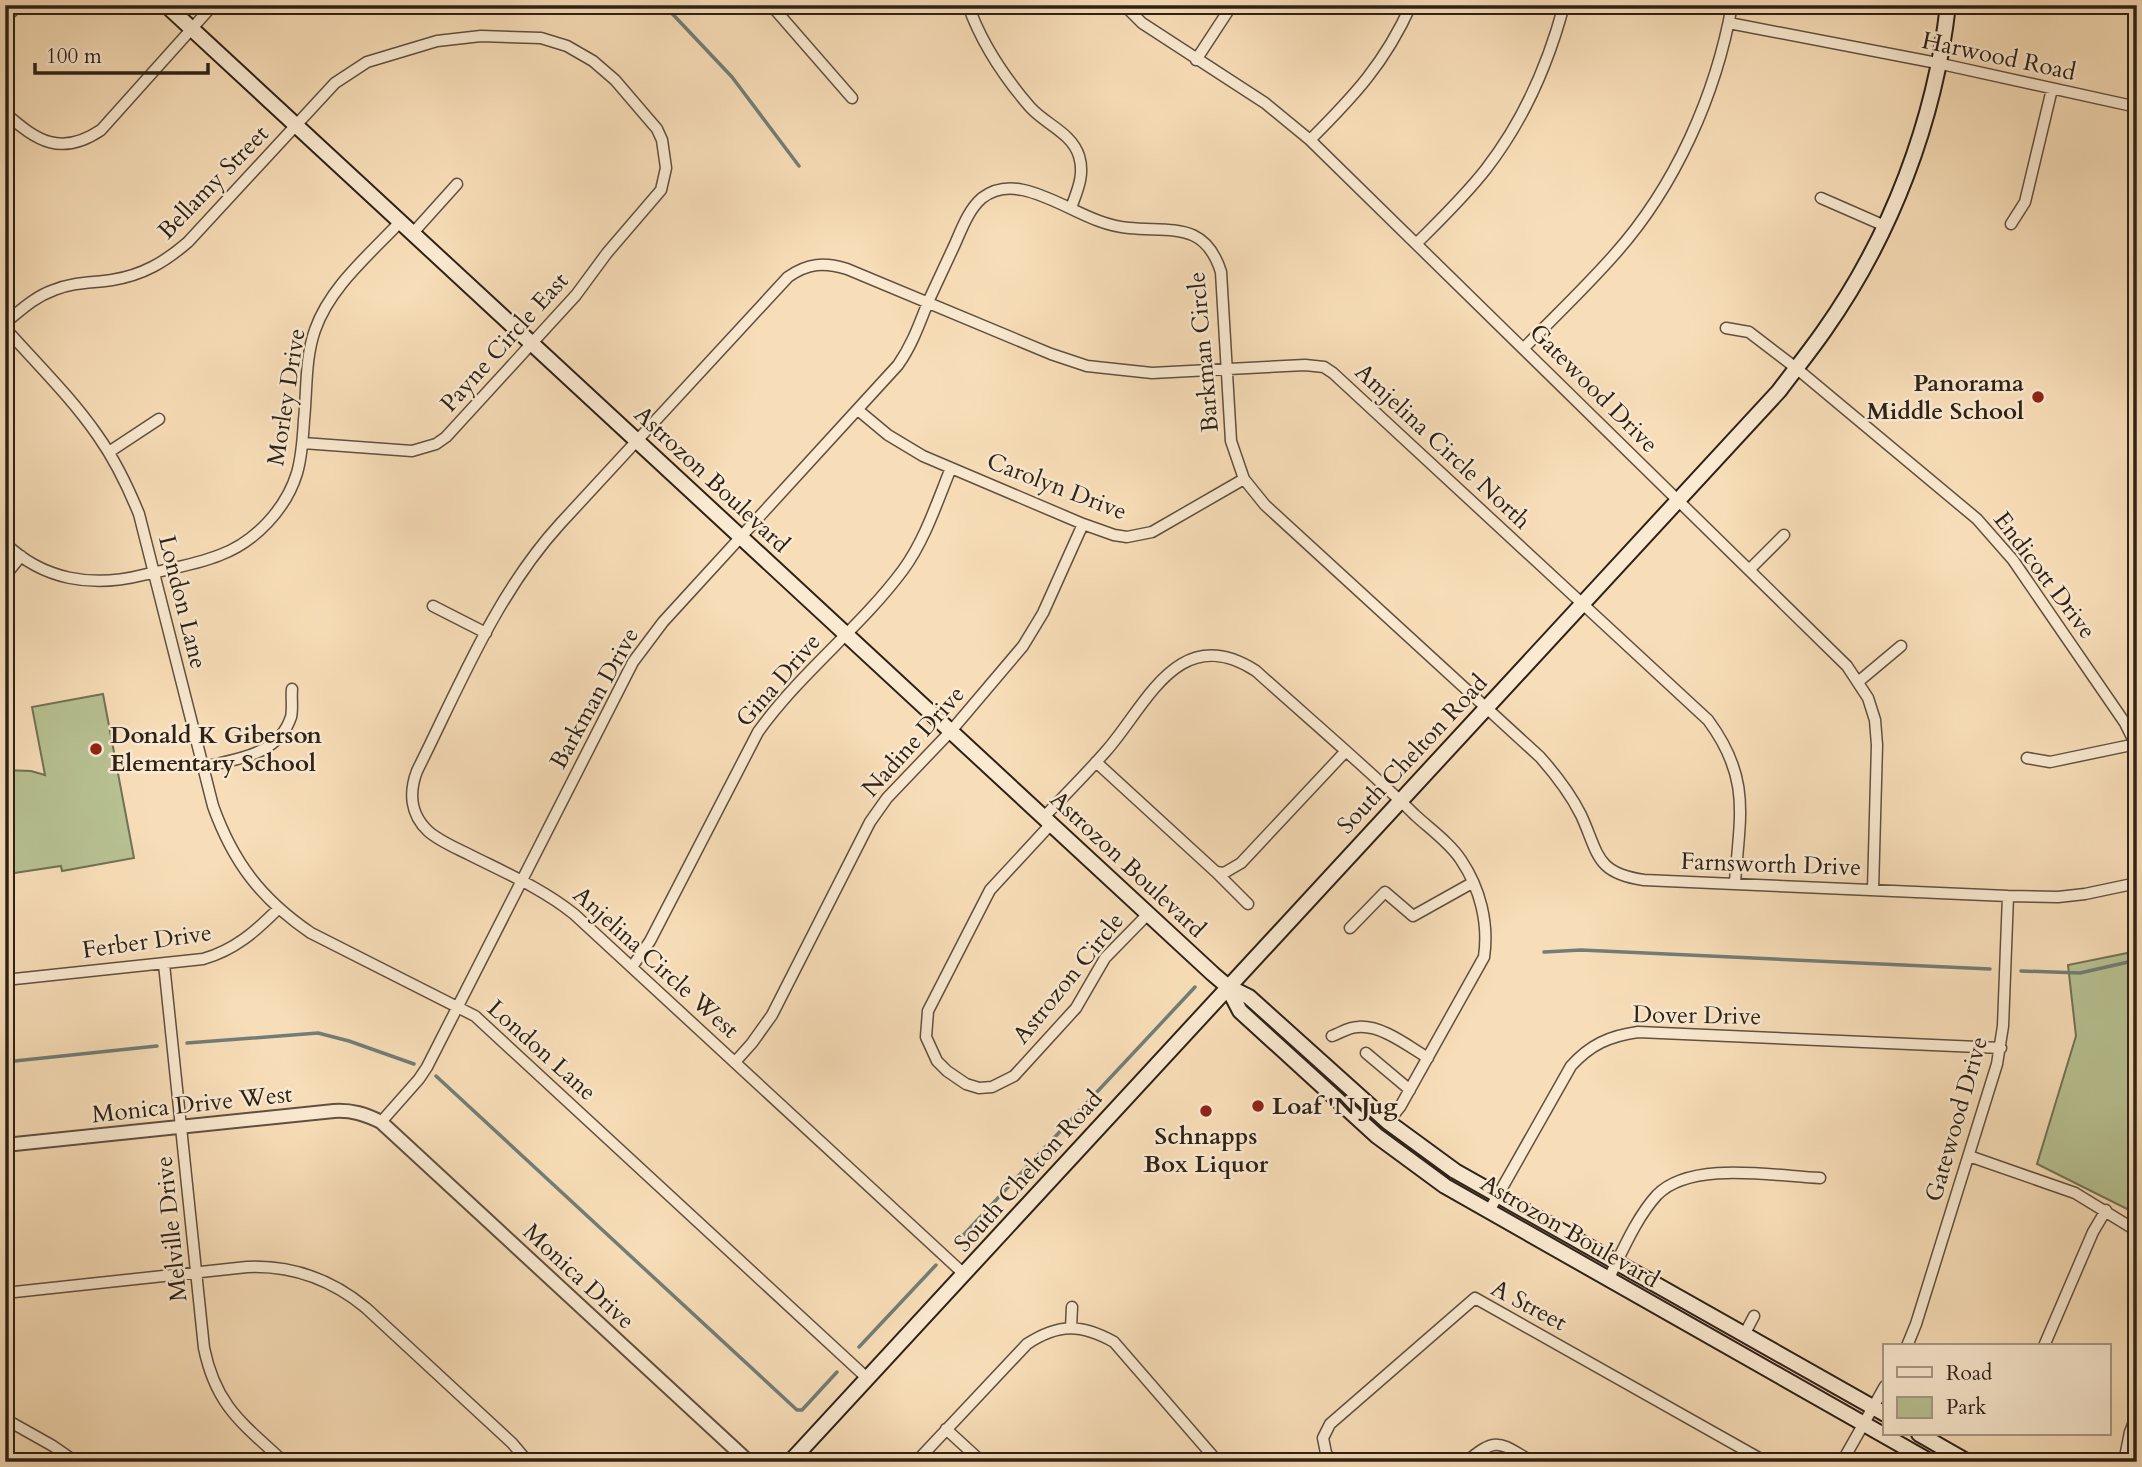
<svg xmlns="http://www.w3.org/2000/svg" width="2142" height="1467" viewBox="0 0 2142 1467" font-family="Cardo,serif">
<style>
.green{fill:#b8c293;stroke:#727256;stroke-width:2}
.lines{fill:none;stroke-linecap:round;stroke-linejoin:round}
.stream{stroke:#727d78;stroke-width:3.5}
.minor-casing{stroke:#605040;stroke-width:13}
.tertiary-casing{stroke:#605040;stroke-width:16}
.secondary-casing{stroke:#2d2118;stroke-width:18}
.minor{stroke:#faead1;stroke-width:10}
.tertiary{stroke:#faead1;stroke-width:12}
.secondary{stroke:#faead1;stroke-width:14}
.poi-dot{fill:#8f2418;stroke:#faead1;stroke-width:2.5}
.labels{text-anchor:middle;stroke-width:5;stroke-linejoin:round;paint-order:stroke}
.street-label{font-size:24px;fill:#2d2118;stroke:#faead1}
.poi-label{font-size:24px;font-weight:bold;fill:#2d2118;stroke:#faead1;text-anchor:start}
</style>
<rect width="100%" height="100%" fill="#f8deb8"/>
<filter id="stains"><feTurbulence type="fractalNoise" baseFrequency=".00286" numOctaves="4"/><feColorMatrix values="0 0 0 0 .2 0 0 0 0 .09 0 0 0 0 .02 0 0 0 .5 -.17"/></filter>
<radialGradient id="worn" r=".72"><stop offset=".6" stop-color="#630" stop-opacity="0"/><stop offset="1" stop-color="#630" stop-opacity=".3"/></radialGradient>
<path class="green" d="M 103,694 L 134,858 L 62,871 L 61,866 L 8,874 L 5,872 L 5,770 L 31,771 L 45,775 L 32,707 Z
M 2137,951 L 2137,1193 L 2127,1209 L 2037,1164 L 2076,1036 L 2068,965 Z"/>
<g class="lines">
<path class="stream" d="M 664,5 L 732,77 L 799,166
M 1544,952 L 1581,950 L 1990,969
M 2021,971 L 2080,973 L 2137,960
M 187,1043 L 318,1033 L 349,1041 L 414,1064
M 5,1062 L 157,1046
M 436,1076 L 797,1410 L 802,1410 L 837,1372
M 955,1244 L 1195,987
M 859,1347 L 936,1265"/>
<g class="minor-casing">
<path id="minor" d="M 771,5 L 852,98
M 968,5 C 981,42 1005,78 1030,107 C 1045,124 1072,133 1079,156 C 1085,175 1077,191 1071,208
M 1124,5 L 1142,23 L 1265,103 L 1310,140 L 1847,666 L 1868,698 L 1875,720 L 1877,745 L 1873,890
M 5,18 L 19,5
M 1729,23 L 1937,63 L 2137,107
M 1196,60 L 1232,5
M 5,113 C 37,141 61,157 101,130 L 213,5
M 1310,140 C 1354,96 1385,63 1411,5
M 1821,198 L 1885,226
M 2011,224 L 2025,202 L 2052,89
M 412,234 L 457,184
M 1416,244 C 1440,220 1465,196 1486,169 C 1524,120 1548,65 1564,5
M 5,323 C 21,310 34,297 54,290 C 73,282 92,283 112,280 C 143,275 165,262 188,242 L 335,83 L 367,62 L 437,41 L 481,36 L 541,38 L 567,46 L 593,61 L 615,80 L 657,129 L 662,140 L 666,168 L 661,190 L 607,253 L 576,295 L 446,437 L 436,444 L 412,451 L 303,443
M 5,328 C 36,363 71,397 98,436 C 115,460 128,487 139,514 L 213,806 C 233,862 261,899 311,933 L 475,1016 L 867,1378
M 1726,328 L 1749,332 L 1796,368 L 1977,519 L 2013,560 L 2125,723 L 2137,747
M 1524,348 C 1554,317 1585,288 1614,255 C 1675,187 1716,95 1732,5
M 858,410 L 888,435 L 923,456 L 1083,524 L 1114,535 L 1127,537 L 1152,532 L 1244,479
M 109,452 L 159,419
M 5,543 C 43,580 92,588 143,575 C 168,569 195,565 220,555 C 255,542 286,509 297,473 C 302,456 303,437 304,420 C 307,391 305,358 315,330 C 330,287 369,255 400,222
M 1749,570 L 1784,535
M 5,576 L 21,556
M 433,606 L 486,633
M 1858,682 L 1901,646
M 2027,758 L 2050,762 L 2136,744
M 1096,762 L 1216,872 L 1224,873 L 1241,863 L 1345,752
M 203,767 C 236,759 278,756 291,717 C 293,709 291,698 292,689
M 1044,817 C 1065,795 1087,773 1107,750 C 1147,704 1179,621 1256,671 C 1309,719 1364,765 1415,815 C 1430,829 1450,843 1461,860 C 1480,888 1489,923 1484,957 L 1400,1107 L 1388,1122
M 1051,824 L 990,890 L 928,1011 L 926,1037 L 937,1061 L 947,1071 L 966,1084 L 979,1088 L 992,1087 L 1014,1076 L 1076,1008 L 1105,958 L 1148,914
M 1216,872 L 1248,904
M 1350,928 L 1385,892 L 1413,916 L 1472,883
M 164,964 L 204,1348 C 216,1406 242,1423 284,1462
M 632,967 L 650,941 L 758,732 C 800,673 860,628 903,570 C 925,540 937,502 951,468
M 5,980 L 203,959 C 235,950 256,931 279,908
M 1332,1036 C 1340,1033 1349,1027 1358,1027 C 1382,1025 1408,1046 1428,1058
M 1366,1053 L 1410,1090
M 735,1062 L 752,1043 L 772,1015 L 870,822 L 887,798 L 951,731 L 1023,646 L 1043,613 L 1083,524
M 381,1122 L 419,1079 L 427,1067 L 633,662 L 663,622 L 898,365 C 912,345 919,325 928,302 C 937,283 946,263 955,244 C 962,228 969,209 982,198 C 994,189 1009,187 1023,190 C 1060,198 1091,225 1129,228 C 1171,232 1205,221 1221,272 L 1231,441 L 1244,479 L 1265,505 L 1540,757 C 1556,775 1570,793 1581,815 C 1599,854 1595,873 1644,880 L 2008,896 L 2058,897 L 2085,894 L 2137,883
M 1969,1156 L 2075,1193 L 2137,1231
M 1489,1211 L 1571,1066 C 1590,1045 1609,1036 1638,1032 L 2001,1048
M 964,1274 L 574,914 C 543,889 506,873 470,855 C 456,848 439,841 428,831 C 410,814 409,792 417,771 C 459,687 496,594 560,524 L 788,277 C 808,263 824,262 847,269 L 1051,354 L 1087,366 L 1152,373 L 1305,365 L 1324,367 L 1333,373 L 1708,720 C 1751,778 1740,815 1735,882
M 1608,1280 C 1622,1252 1636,1218 1657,1195 C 1691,1160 1775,1176 1820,1178
M 5,1293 L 247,1267 C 292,1265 331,1279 366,1308 L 512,1443 L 528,1462
M 1071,1328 L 1072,1307
M 1744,1335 L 1754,1316
M 1907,1346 L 1916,1324 L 1997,1064 L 2003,1026 L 2008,896
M 2044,1346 L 2093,1232 L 2106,1210
M 5,1419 L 53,1446 L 76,1462
M 946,1429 L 982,1462
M 916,1462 L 1027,1344 C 1059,1323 1081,1324 1114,1342 L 1218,1462
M 1332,1462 L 1326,1453 L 1323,1438 L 1330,1424 L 1475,1298 L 1766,1462
M 1466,1462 C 1498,1435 1499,1443 1533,1462
M 1842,1462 L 1885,1386
M 2124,1462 L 2130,1432 L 2137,1414"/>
</g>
<g class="tertiary-casing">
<path id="tertiary" d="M 5,1145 L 334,1111 C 352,1110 365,1114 381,1122 L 749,1462"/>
</g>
<g class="secondary-casing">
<path id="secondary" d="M 166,5 L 1213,974 L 1227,986 L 1249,997 L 1388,1122 L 1455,1171 L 1885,1414
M 1227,986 L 1240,1011 L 1377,1136 L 1445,1186 L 1931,1462
M 1919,1434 L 1968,1462
M 790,1462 L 1779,391 C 1794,371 1810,351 1824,331 C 1891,236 1935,121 1948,5"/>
</g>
<use href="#minor" class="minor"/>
<use href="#tertiary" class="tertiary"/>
<use href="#secondary" class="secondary"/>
</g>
<g class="poi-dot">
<circle cx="2038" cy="397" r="7"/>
<circle cx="96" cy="749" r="7"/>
<circle cx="1258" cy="1106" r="7"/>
<circle cx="1206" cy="1111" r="7"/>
</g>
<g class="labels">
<g class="street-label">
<text transform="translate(1999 56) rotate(12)" y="8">Harwood Road</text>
<text transform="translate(213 182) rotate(-46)" y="8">Bellamy Street</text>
<text transform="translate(504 342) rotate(-48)" y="8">Payne Circle East</text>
<text transform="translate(1203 352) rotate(-95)" y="8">Barkman Circle</text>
<text transform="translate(1594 388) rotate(45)" y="8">Gatewood Drive</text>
<text transform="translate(286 397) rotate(-81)" y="8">Morley Drive</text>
<text transform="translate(1443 446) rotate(43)" y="8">Amjelina Circle North</text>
<text transform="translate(712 479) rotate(43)" y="8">Astrozon Boulevard</text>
<text transform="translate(1057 486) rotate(21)" y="8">Carolyn Drive</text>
<text transform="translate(2045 575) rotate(53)" y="8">Endicott Drive</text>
<text transform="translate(183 602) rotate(76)" y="8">London Lane</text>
<text transform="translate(778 680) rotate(-49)" y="8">Gina Drive</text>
<text transform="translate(594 698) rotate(-61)" y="8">Barkman Drive</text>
<text transform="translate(913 741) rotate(-48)" y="8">Nadine Drive</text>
<text transform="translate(1412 754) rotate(-47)" y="8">South Chelton Road</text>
<text transform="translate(1128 864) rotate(43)" y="8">Astrozon Boulevard</text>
<text transform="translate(1771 864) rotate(2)" y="8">Farnsworth Drive</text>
<text transform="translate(147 941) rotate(-8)" y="8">Ferber Drive</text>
<text transform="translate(656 962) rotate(42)" y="8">Anjelina Circle West</text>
<text transform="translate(1068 978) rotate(-51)" y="8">Astrozon Circle</text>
<text transform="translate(1697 1015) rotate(1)" y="8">Dover Drive</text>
<text transform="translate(542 1050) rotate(42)" y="8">London Lane</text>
<text transform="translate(192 1104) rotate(-6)" y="8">Monica Drive West</text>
<text transform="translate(1956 1119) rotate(-74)" y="8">Gatewood Drive</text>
<text transform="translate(1028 1171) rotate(-48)" y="8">South Chelton Road</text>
<text transform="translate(171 1229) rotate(-96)" y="8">Melville Drive</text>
<text transform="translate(1570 1231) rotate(30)" y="8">Astrozon Boulevard</text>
<text transform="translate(579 1276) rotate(43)" y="8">Monica Drive</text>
<text transform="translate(1529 1305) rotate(28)" y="8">A Street</text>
</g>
<g class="poi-label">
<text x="2024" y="391" text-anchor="end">Panorama<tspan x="2024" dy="28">Middle School</tspan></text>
<text x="110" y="743">Donald K Giberson<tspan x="110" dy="28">Elementary School</tspan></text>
<text x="1272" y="1114">Loaf 'N Jug</text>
<text x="1206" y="1144" text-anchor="middle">Schnapps<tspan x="1206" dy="28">Box Liquor</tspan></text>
</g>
</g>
<rect width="2142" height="1467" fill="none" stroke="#f8deb8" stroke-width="28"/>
<rect x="7" y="7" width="2128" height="1453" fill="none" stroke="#2d2118" stroke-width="3.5"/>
<rect x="14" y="14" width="2114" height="1439" fill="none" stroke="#2d2118" stroke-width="2"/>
<rect x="1883" y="1344" width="228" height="91" fill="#faead1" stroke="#a89a87" stroke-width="2"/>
<rect x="1897" y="1367" width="35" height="10" fill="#faead1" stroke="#a89a87" stroke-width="2"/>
<text x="1946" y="1380" font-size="21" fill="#2d2118">Road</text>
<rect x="1897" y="1397" width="35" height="21" fill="#b8c293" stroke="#a89a87" stroke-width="2"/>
<text x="1946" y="1414" font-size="21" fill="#2d2118">Park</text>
<path d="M35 63v10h173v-10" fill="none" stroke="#2d2118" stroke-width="3.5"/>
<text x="46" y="63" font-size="21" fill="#2d2118" stroke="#faead1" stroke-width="5" paint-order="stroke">100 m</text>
<rect width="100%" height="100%" filter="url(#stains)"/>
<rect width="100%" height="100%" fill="url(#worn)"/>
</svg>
